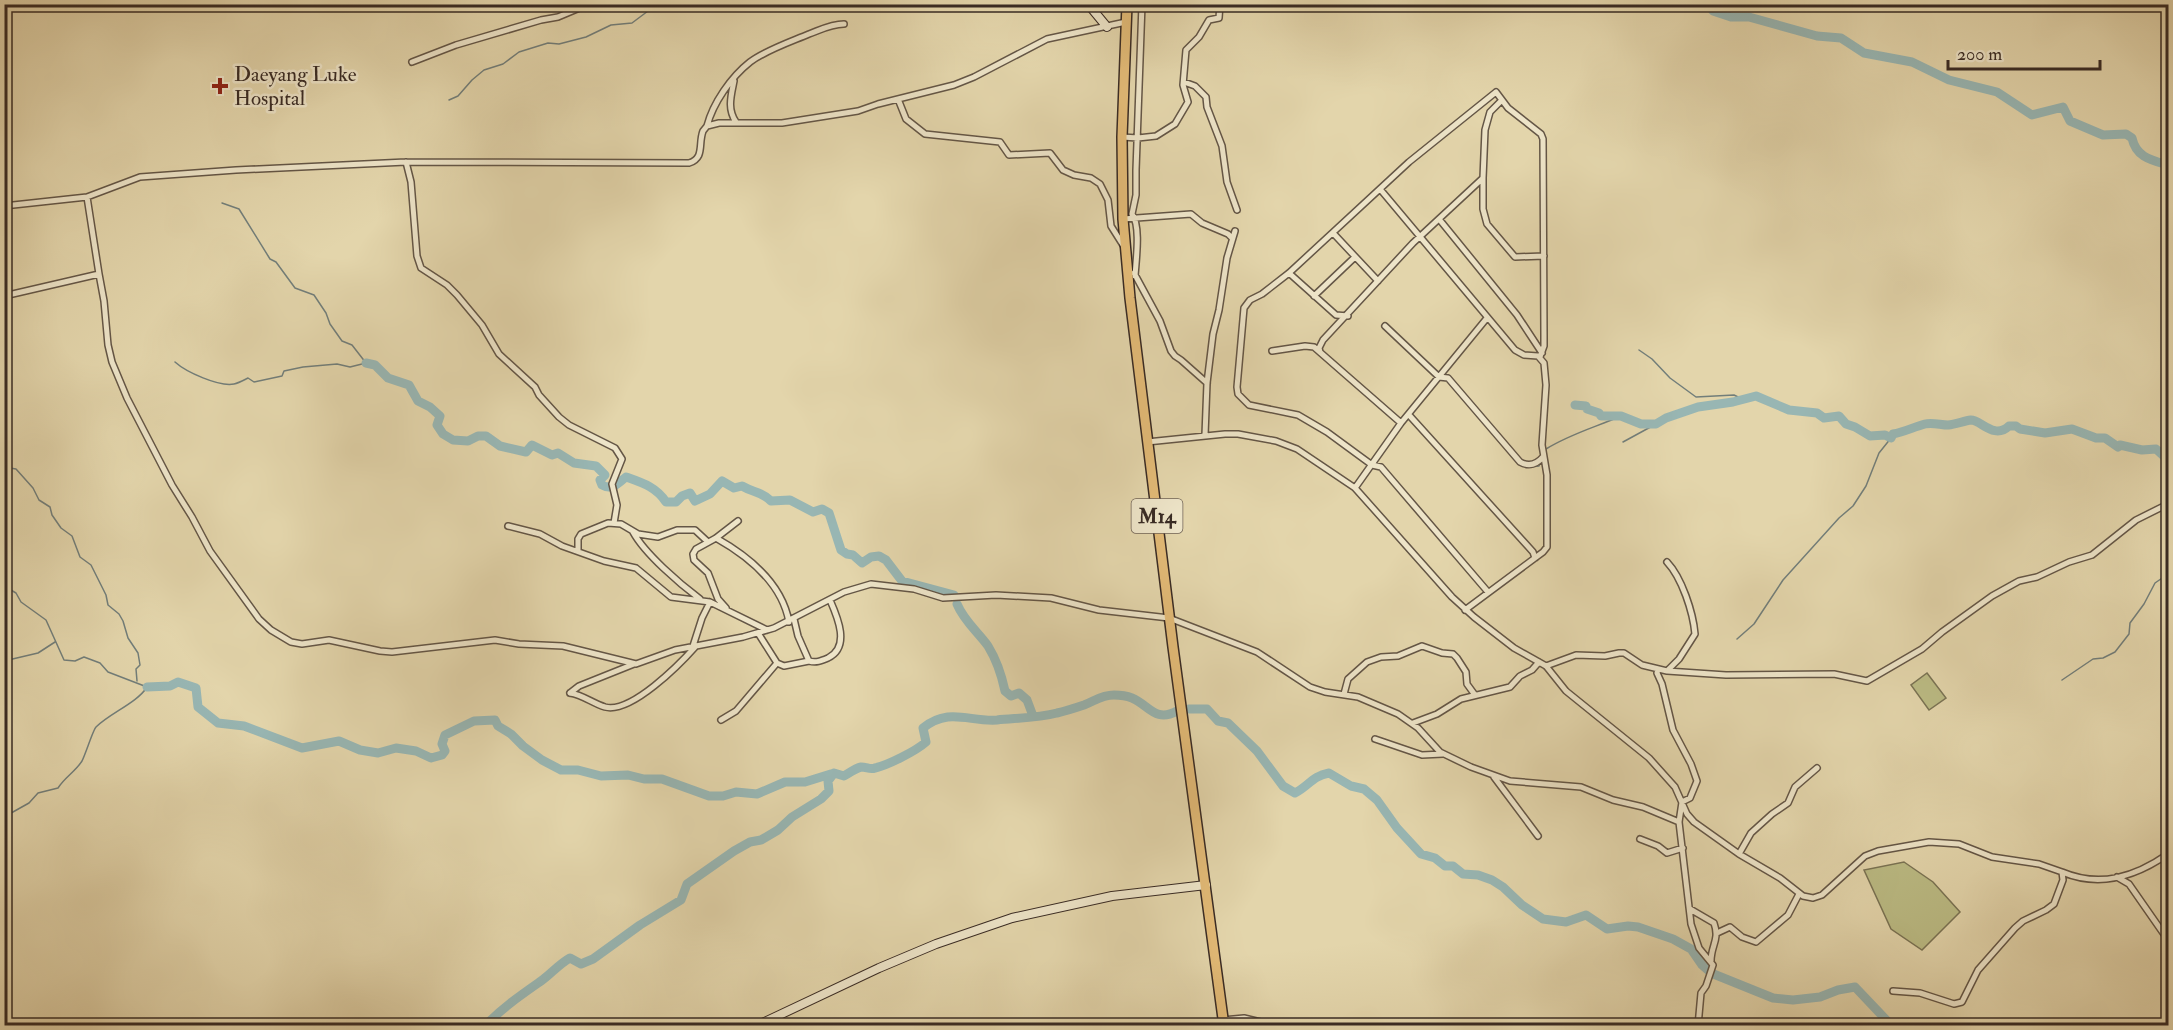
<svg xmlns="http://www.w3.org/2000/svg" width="2173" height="1030" viewBox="0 0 2173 1030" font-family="'IM FELL Double Pica',serif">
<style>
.green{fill:#bbbb84;stroke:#7a7354;stroke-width:1.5}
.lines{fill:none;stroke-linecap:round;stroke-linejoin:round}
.stream{stroke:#727e7a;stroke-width:1.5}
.river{stroke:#98b6b3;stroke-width:9}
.street-casing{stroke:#645646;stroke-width:8}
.secondary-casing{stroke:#392b24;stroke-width:10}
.highway-casing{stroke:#392b24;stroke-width:12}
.street{stroke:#ede4c8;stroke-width:5}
.secondary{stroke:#ede4c8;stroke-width:8}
.highway{stroke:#e2ba76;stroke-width:9}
.poi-dot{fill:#8f2418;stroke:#ede4c8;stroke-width:2}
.labels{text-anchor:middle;stroke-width:5;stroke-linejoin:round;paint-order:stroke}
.shield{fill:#ede4c8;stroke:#6f6255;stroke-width:1.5}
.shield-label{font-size:20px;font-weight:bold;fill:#392b24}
.poi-label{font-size:21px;fill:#392b24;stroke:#ede4c8;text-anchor:start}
</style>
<rect width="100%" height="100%" fill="#e3d5ab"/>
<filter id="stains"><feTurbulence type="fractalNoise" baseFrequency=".00333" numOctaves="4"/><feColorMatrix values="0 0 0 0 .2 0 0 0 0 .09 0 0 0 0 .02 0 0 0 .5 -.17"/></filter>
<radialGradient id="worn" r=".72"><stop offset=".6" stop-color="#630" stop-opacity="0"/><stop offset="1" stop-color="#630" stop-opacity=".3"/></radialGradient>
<path class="green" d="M 1927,673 L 1946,698 L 1929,710 L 1911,685 Z
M 1904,862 L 1933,882 L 1960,912 L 1922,950 L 1891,929 L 1864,870 Z"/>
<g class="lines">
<path class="stream" d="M 449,100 L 458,96 L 472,80 L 484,70 L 503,64 L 519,52 L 548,43 L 559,44 L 586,37 L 611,25 L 632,23 L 648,11 L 659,10 L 668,4
M 1639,350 L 1652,359 L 1670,378 L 1696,397 L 1734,395 L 1742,399
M 175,362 C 186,372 219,387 234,384 C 239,383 244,380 248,378 L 254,382 L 282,376 L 284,371 L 303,367 L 337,364 L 350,367 L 366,363 L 352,345 L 342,341 L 330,324 L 326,313 L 314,295 L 295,288 L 276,262 L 270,259 L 239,209 L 222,203
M 1623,442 L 1656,424
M 1546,449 C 1570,434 1596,427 1621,416
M 4,467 L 16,469 L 33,488 L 39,500 L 50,507 L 52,515 L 61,528 L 72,536 L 80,557 L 91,565 L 106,595 L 108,605 L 119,614 L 123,621 L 128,638 L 138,653 L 140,665 L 136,669 L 137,681
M 1530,467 L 1539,466 L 1541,461
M 4,586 L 16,593 L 21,602 L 46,620 L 64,660 L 75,661 L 84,657 L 100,663 L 108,672 L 147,687 C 137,703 110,713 96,727 C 93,730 86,753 82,761 C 75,772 65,777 58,788 L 38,793 L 29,803 L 4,817
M 1737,639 L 1754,624 L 1783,580 L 1839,518 L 1853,506 L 1866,486 L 1879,453 L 1891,438
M 4,661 L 38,653 L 55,642
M 2062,680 L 2093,659 L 2103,658 L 2115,652 L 2129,634 L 2130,623 L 2144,604 L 2155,583 L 2168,574"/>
<path class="river" d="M 1708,4 L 1713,11 L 1731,17 L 1749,17 L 1817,36 L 1841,38 L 1864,53 L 1912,62 L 1949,80 L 1997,92 L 2032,115 L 2063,107 L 2070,121 L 2103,135 L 2126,134 L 2132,138 C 2136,157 2151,160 2168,165
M 366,363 L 375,365 L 388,378 L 409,385 L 418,401 L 430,407 L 440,416 L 437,425 L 443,434 L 453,440 L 468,441 L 478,436 L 486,436 L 500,446 L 526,452 L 532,445 L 552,455 L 558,453 L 574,463 L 596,466 L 605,475 L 600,480 L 602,485 C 612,491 618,483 626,477 C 643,483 656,487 666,502 L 676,502 L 682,496 L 690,493 L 695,501 L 710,494 L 722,481 L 734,488 L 742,486 C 754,493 761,491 771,501 L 790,500 L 813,512 L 822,509 L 829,513 L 841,550 L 847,554 L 853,555 L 862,563 L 871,557 L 879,556 L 886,560 L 902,581 L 954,595
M 1575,405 L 1586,406 L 1587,409 L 1599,413 L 1601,416 L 1621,416 L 1641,424 L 1656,424 L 1666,418 L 1698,407 L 1733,402 L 1756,396 L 1789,410 L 1817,413 L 1824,418 L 1839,416 L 1846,424 L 1855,427 L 1870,436 L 1885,435 L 1891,438 L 1893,434 C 1904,432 1914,427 1925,424 C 1932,422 1941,425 1948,425 C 1956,424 1964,421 1971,420 C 1981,420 1994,440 2009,426 L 2016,426 L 2020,429 L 2045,433 L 2072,429 L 2096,438 L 2105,438 L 2118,447 L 2120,445 L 2142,450 L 2156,449 L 2168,460
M 957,604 C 964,621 978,632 988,646 C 996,659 1002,677 1005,691 L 1011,696 L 1019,693 L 1027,700 L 1033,716
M 147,687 L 170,686 L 178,682 L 196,688 L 198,707 L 218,723 L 244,726 L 302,748 L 339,741 L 360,750 L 378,753 L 396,748 L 416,751 L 431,758 L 442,755 L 445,751 L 442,744 L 445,735 L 474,721 L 495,720 L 498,726 L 511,734 L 523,746 L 542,760 L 561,770 L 578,770 L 601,776 L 628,775 L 644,779 L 662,779 L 709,796 L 723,796 L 736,792 L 757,794 L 785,782 L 805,782 L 834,773 L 844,776 C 849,773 856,768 861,767 C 867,767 870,770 875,768 C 888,765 916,751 926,742 L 923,728 C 949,707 969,722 997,720 C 1017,718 1038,718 1057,713 C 1066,711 1075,708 1084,705 C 1095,701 1101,695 1114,695 C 1119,695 1127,696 1132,698 C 1149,705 1155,723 1177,711
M 1189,709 L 1207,709 L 1218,721 L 1228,723 L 1257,751 L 1283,786 L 1295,793 C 1309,786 1312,776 1329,773 L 1351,786 L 1364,789 L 1377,800 L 1397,828 L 1421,854 L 1435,858 L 1445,866 L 1453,866 L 1463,874 L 1478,875 L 1492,880 L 1503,887 L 1522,905 L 1543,919 L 1566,922 L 1586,915 L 1607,929 L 1628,926 L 1638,927 L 1673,939 L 1691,949 L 1702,965 L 1711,973 L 1773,998 L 1793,1000 L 1820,997 L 1838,990 L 1855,987 L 1892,1026
M 485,1026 C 502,1008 521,995 541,981 C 551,974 559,964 570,958 L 581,964 L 593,959 L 640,925 L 676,903 L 681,900 L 687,884 L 734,851 L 750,842 L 761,840 L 778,830 L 792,817 L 821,799 L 829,791 L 828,781 L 834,773"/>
<g class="street-casing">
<path id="street" d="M 412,62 L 456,45 L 541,20 L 558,17 L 589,4
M 734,81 C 731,96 727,109 736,122
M 1184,82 L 1195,86 L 1206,97 L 1207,107 L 1222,146 L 1227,182 L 1237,210
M 898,99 L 906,119 L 925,134 L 1000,142 L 1009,155 L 1050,153 L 1063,170 L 1074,175 L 1091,178 L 1100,184 L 1108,200 L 1111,226 L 1123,245
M 1502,100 L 1508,108 L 1541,134 L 1543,139 L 1544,335 L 1544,346 L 1540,357
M 707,126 C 713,103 731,77 750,62 C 766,50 790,42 809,34 C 820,30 831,24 844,24
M 1122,137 L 1138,138 L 1156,136 L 1175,124 L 1188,102 L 1183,85 L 1186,50 L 1199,37 L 1209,20 L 1219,18 L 1220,4
M 406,162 L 411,182 L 417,256 L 421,268 L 447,285 L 457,295 L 482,325 L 499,354 L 535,387 L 539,395 L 559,417 L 569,425 L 615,448 L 622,459 L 612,484 L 617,505 L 614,523
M 1483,178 L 1483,209 L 1487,224 L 1515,257 L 1544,256
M 1380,189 L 1515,350 L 1524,355 L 1538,356 L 1544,363 L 1546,385 L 1542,445 L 1547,475 L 1547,547 L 1543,552 L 1465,610
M 4,206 L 87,197 L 140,177 L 236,170 L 406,162 L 689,163 C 705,158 698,144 703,131 L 707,126 L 719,123 L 782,123 L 858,111 L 878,104 L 954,85 L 974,77 L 1047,39 L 1126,22
M 1123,219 L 1191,214 L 1202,223 L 1228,234 L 1232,238
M 1439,219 L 1517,315 L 1542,353
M 1333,233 L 1378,281
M 1134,273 L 1160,321 L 1171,351 L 1175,356 L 1181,360 L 1207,383
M 1289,273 L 1336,315 L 1348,316
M 99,274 L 104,301 L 108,345 L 112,362 L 127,398 L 172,485 L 192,517 L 210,551 L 259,619 L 271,630 L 291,642 L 302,644 L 329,640 L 380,651 L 392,652 L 495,640 L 519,644 L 563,646 L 636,664 L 675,650 L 743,637 L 774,628 L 844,592 L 871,584 L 914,589 L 943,598 L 996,595 L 1051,598 L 1099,610 L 1169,618 L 1257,652 L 1310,687 L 1325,692 L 1358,697 L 1398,714 L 1418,728 L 1440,752 L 1471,767 L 1510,781 L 1581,787 L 1613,800 L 1643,807 L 1679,822
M 1135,276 C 1136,260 1141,226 1132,214 L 1136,195 L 1136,170 L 1142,4
M 4,296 L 99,274 L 87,197
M 1314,296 L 1355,257
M 1385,326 L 1439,377 L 1448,378 L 1520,462 C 1529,467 1537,464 1543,457
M 1272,351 L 1305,346 L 1314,347 L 1401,423
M 1320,352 L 1319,348 L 1323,340 L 1413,243 L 1483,178 L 1485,130 L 1490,112 L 1502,100 L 1496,92 L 1409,162 L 1289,273 L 1262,294 L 1250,300 L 1244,308 L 1237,387 L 1238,394 L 1249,405 L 1298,415 L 1327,432 L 1372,465 L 1381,467 L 1488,592
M 1409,415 L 1533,552 L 1535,558
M 1205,435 L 1207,383 L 1213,334 L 1219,310 L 1227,258 L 1235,231
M 1147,442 L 1225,434 L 1238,434 L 1276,441 L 1297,449 L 1355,488 L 1452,597 L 1474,617 L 1514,648 L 1546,666 L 1566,691 L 1649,758 L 1675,787 L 1687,814 L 1694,822 L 1739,854 L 1780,878 L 1803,896 L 1813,898 L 1822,895 L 1865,856 L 1878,851 L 1929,842 L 1959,844 L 1992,857 L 2039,864 L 2062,872 L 2063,880 L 2054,904 L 2046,910 L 2023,921 L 2015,928 L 1978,970 L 1962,1002 L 1954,1004 L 1920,993 L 1893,991
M 1355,488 L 1401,423 L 1487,318
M 508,526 L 540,534 L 562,546 L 604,561 L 636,568 L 671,597 L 710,602 L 767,630
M 633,532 C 645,554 680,584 700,599
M 716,538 C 748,556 782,583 789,622
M 578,551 L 578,539 L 581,534 L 608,523 L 621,524 L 638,534 L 658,537 L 677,530 L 695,530 L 708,542
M 1667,562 C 1682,578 1693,612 1695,634 L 1679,659 L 1668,670
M 726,608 L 718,599 L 708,573 L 694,560 L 693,554 L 696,549 L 716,538 L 738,521
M 794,619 L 798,636 L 809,661 C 816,663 821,661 828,658 C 851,647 837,616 830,600
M 693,646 L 702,618 L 710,602
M 777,663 L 784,666 L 809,661
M 1546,666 L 1576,655 L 1605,656 L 1619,653 L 1624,653 L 1642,665 L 1667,671 L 1726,675 L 1834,674 L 1867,681 L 1922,649 L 1942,632 L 1992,596 L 2019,581 L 2037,577 L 2069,562 L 2092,555 L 2136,520 L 2168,504
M 1658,669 L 1657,673 L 1662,684 L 1673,730 L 1691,764 L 1697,781 L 1690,798 L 1682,802 L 1679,822 L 1691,924 L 1699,948 L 1713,965 L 1706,986 L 1701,993 L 1698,1026
M 570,693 C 583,695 592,703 605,707 C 631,714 680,664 696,646
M 570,693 L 579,686 L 634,664
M 1344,694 L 1348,679 L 1367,662 L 1381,657 L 1398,656 L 1422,646 L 1442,653 L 1453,654 L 1457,658 L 1466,672 L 1467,684 L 1475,695
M 721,720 L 736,711 L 777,663 L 758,633
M 1413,723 L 1437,714 L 1461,699 L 1510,687 L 1520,676 L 1532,670 L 1539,662
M 1375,739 L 1422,755 L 1443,754
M 1494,777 L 1538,836
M 1640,839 L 1658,846 L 1667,853 L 1683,848
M 1739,854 L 1751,833 L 1772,814 L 1788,803 L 1795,787 L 1817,768
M 2062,872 C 2100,888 2135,877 2168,854
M 2117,877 L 2129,884 L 2168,940
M 1690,909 L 1714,923 C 1720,940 1711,945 1711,961
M 1717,933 L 1730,927 L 1742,937 L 1756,942 L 1788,915 L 1799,894
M 1223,1020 L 1244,1018 L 1278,1026"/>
</g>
<g class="secondary-casing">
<path id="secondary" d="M 1088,4 L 1107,27
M 756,1026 L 879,968 L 936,944 L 1012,918 L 1112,896 L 1206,885"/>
</g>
<g class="highway-casing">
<path id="highway" d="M 1127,4 L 1122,137 L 1123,219 L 1130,298 L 1173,647 L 1224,1026"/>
</g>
<use href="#street" class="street"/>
<use href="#secondary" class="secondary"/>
<use href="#highway" class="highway"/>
</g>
<path class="poi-dot" d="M217 77h6v6h6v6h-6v6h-6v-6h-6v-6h6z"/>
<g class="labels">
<rect class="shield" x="1131.5" y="499" width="51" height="34" rx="4.5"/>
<g class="shield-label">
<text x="1157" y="523">M14</text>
</g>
<g class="poi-label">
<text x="234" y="81">Daeyang Luke<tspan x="234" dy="24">Hospital</tspan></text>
</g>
</g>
<rect width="2173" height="1030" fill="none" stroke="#e3d5ab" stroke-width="24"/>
<rect x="6" y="6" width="2161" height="1018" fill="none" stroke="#392b24" stroke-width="3"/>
<rect x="12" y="12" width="2149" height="1006" fill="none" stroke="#392b24" stroke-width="1.5"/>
<path d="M1948 60v9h152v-9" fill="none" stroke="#392b24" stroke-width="3"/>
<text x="1957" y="60" font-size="18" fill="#392b24" stroke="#ede4c8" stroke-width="4.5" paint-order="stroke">200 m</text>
<rect width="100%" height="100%" filter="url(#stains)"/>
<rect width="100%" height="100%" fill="url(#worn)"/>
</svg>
